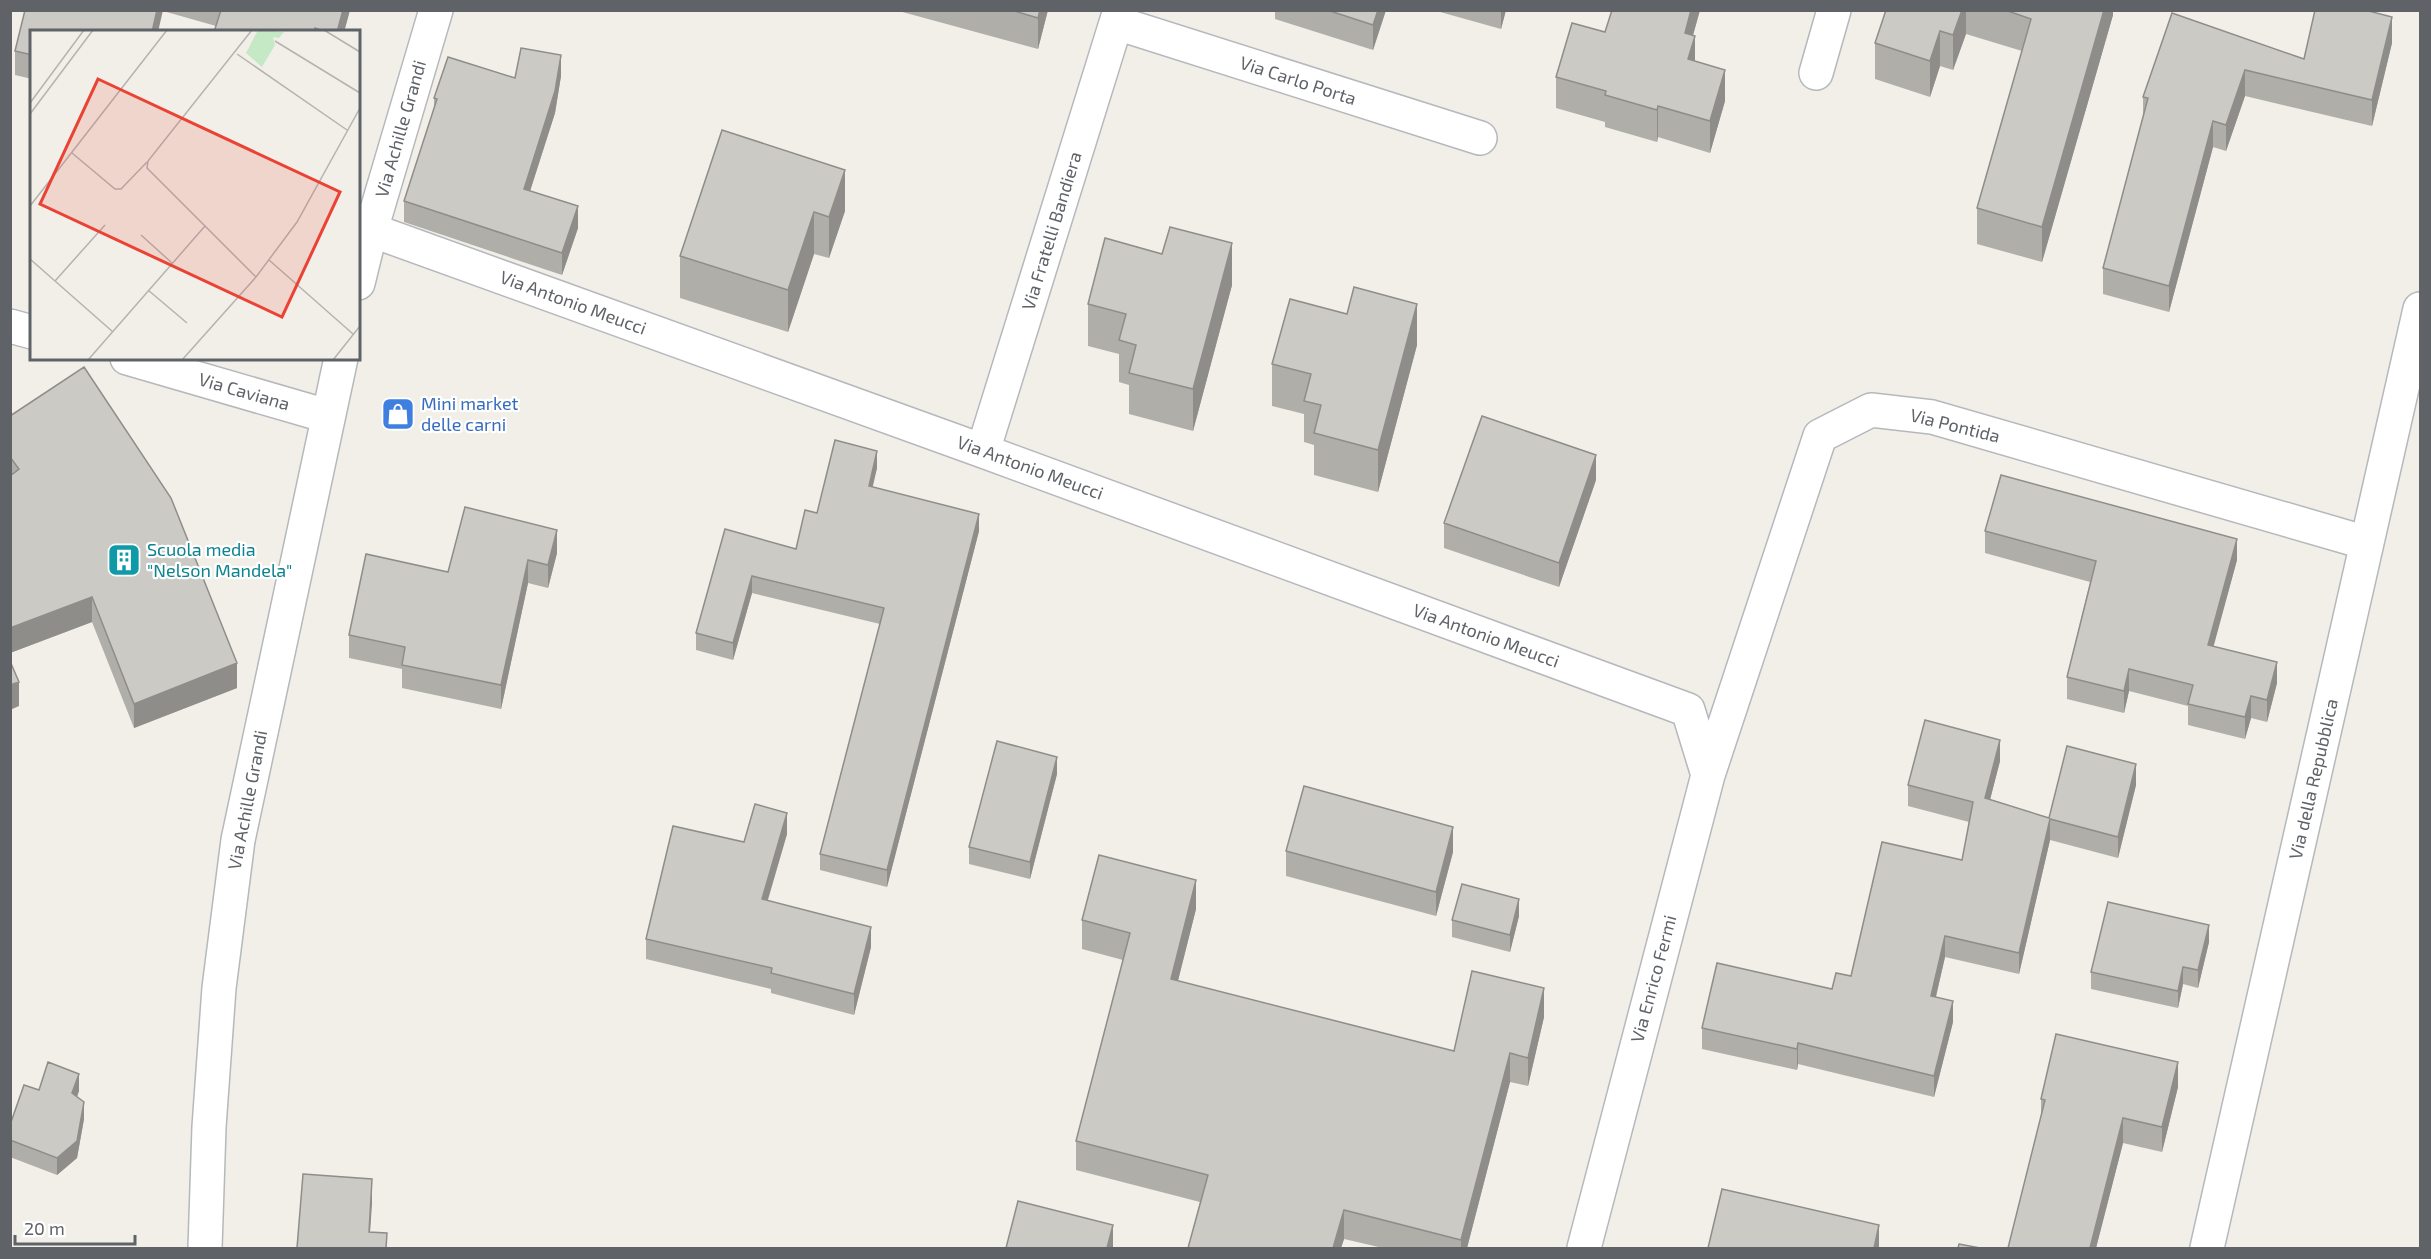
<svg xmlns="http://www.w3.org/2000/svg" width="2431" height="1259" viewBox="0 0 2431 1259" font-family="'Exo 2',sans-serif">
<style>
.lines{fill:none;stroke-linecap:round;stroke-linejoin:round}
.minor-casing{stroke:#b5b8bc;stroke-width:36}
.minor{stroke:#fff;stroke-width:33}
.wall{fill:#afaea9}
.shaded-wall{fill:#8f8d8a}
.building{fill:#cccac5;stroke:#8f8d8a;stroke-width:1.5}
.labels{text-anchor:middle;stroke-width:4.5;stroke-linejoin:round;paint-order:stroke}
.street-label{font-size:18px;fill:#5f6368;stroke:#fff}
.shop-label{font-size:18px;fill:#366cbe;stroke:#fff;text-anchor:start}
.culture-label{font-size:18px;fill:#0d838f;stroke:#fff;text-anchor:start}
.inset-road{fill:none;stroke:#b3b3b1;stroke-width:1.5}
.view{fill:#ea4335;fill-opacity:0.15;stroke:#ea4335;stroke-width:3}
.inset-edge{fill:none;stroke:#5f6368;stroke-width:3}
</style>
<rect width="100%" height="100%" fill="#f1efe8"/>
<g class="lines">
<g class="minor-casing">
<path id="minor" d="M 1117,23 L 1480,138
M 1816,73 L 1834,10
M 371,230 L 983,451 L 1688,710 L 1708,775 L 1584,1248
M 358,283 L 371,230 L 436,10
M 10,326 L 32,332
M 127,358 L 327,416
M 983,451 L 1120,10
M 1708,775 L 1820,436 L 1871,410 L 1932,417 L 2367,543
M 205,1248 L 209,1127 L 219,988 L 238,840 L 341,358
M 2207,1248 L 2420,309"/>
</g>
<use href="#minor" class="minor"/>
</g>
<path class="wall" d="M 25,10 L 350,10 L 344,32 L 214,32 L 216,26 L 163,11 L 32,32 L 32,79 L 15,75 L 15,51 Z
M 895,10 L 1048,10 L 1038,49 Z
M 1275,10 L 1386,10 L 1373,50 L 1275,19 Z
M 1433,10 L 1506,10 L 1501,29 Z
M 1612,10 L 1700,10 L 1693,35 L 1695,61 L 1725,101 L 1710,153 L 1658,137 L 1657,142 L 1605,127 L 1605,122 L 1556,108 L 1556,77 L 1605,32 Z
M 1886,10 L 2113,10 L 2113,15 L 2042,262 L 1977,244 L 1977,208 L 2022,51 L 1966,34 L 1953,70 L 1940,66 L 1930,97 L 1875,79 L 1875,43 Z
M 2172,13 L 2304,59 L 2392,43 L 2372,126 L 2245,96 L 2226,151 L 2213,147 L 2169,312 L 2103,294 L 2103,268 L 2143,116 L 2143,97 Z
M 561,76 L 555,113 L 530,191 L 578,228 L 562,275 L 404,222 L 404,201 L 434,108 L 434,98 L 515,78 Z
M 722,130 L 845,211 L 829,258 L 814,254 L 788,332 L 680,298 L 680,256 Z
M 1232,285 L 1193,431 L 1129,414 L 1129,385 L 1119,382 L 1119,354 L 1088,346 L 1088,304 Z
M 1417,345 L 1378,492 L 1314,475 L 1314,445 L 1304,442 L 1304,414 L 1272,406 L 1272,364 Z
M 10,416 L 237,688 L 134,728 L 92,622 L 10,653 Z
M 877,468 L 872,487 L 979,531 L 887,887 L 820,870 L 820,854 L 880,624 L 752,593 L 733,660 L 696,650 L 696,633 L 725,529 L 796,549 L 817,513 Z
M 1596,480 L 1559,587 L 1444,548 L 1444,523 Z
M 1985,531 L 2237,560 L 2213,646 L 2277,683 L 2267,722 L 2251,718 L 2245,739 L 2188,725 L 2188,706 L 2129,691 L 2124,713 L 2067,699 L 2067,677 L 2090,582 L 1985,553 Z
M 557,553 L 548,588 L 528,583 L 501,709 L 402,688 L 402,669 L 349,658 L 349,635 L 448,572 Z
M 2000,761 L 1990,800 L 2049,818 L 2136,785 L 2118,858 L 2050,840 L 2019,974 L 1945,957 L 1936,997 L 1953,1022 L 1934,1097 L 1798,1064 L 1797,1070 L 1702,1049 L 1702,1028 L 1832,989 L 1851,976 L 1962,860 L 1969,822 L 1908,806 L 1908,785 Z
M 1057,774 L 1030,879 L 969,864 L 969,847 Z
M 787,834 L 768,900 L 871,947 L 854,1015 L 771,993 L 771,989 L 646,959 L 646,939 L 744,842 Z
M 1286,851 L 1453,852 L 1436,916 L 1286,876 Z
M 1196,909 L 1178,981 L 1454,1051 L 1544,1017 L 1528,1086 L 1510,1082 L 1467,1248 L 1383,1248 L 1344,1239 L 1341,1248 L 1188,1248 L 1200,1202 L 1076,1170 L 1076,1141 L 1123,960 L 1082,949 L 1082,920 Z
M 1519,916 L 1510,952 L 1452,937 L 1452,920 Z
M 2209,942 L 2198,988 L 2183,984 L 2178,1008 L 2091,989 L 2091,972 Z
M 2178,1087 L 2162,1152 L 2123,1143 L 2096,1248 L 2008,1248 L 2041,1117 L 2041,1099 Z
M 39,1090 L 79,1091 L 77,1097 L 84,1119 L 77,1158 L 57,1175 L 10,1157 L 10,1125 Z"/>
<path class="shaded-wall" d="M 157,10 L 163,10 L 158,32 L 152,32 Z
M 343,10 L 350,10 L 344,32 L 337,32 Z
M 1040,10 L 1048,10 L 1038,49 L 1038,18 Z
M 1378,10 L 1386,10 L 1373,50 L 1373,25 Z
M 1501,10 L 1506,10 L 1501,29 Z
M 1691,10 L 1700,10 L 1685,64 L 1685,33 Z
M 1962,10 L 1966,10 L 1966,34 L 1953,70 L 1953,35 Z
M 2104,10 L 2113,10 L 2113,15 L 2042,262 L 2042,227 Z
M 2392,17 L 2392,43 L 2372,126 L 2372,100 Z
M 1940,31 L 1940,66 L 1930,97 L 1930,61 Z
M 1695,36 L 1695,67 L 1688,59 Z
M 561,55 L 561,76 L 555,113 L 524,210 L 524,189 Z
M 1725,70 L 1725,101 L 1710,153 L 1710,121 Z
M 2245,70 L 2245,96 L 2226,151 L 2226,125 Z
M 1658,106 L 1658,137 L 1657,142 L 1657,110 Z
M 2213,121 L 2213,147 L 2169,312 L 2169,286 Z
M 845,170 L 845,211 L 829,258 L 829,217 Z
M 578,206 L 578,228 L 562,275 L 562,253 Z
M 814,212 L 814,254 L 788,332 L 788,290 Z
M 1232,243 L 1232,285 L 1193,431 L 1193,389 Z
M 1417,304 L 1417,345 L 1378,492 L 1378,450 Z
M 877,451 L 877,468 L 869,503 L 869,486 Z
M 1596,455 L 1596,480 L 1559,587 L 1559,563 Z
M 979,514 L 979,531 L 887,887 L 887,870 Z
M 557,530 L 557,553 L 548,588 L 548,565 Z
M 2237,539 L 2237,560 L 2208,667 L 2208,645 Z
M 528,560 L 528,583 L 501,709 L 501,685 Z
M 752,576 L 752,593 L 733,660 L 733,643 Z
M 92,597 L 92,622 L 10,653 L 10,628 Z
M 2277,662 L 2277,683 L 2267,722 L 2267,700 Z
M 237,663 L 237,688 L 134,728 L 134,704 Z
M 2129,669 L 2129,691 L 2124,713 L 2124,691 Z
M 19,682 L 19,706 L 10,710 L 10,685 Z
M 2251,696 L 2251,718 L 2245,739 L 2245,717 Z
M 2000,740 L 2000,761 L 1985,819 L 1985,798 Z
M 1057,757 L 1057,774 L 1030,879 L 1030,862 Z
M 2136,764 L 2136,785 L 2118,858 L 2118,837 Z
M 787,813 L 787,834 L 762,919 L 762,899 Z
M 2050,819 L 2050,840 L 2019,974 L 2019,953 Z
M 1453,827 L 1453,852 L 1436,916 L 1436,892 Z
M 1196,880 L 1196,909 L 1171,1008 L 1171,979 Z
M 1519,899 L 1519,916 L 1510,952 L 1510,935 Z
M 2209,925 L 2209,942 L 2198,988 L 2198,970 Z
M 871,927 L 871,947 L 854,1015 L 854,994 Z
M 1945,936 L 1945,957 L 1931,1017 L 1931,996 Z
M 2183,967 L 2183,984 L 2178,1008 L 2178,991 Z
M 1544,988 L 1544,1017 L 1528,1086 L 1528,1058 Z
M 1953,1001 L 1953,1022 L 1934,1097 L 1934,1076 Z
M 1798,1043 L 1798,1064 L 1797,1070 L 1797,1049 Z
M 1510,1053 L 1510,1082 L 1467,1248 L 1461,1248 L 1461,1240 Z
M 2178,1062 L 2178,1087 L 2162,1152 L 2162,1127 Z
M 79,1074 L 79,1091 L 72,1110 L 72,1093 Z
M 84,1102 L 84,1119 L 77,1158 L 57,1175 L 57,1158 Z
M 2123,1118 L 2123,1143 L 2096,1248 L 2090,1248 Z
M 372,1179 L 372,1204 L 369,1248 L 369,1232 Z
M 1344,1210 L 1344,1239 L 1341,1248 L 1333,1248 Z
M 1113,1225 L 1113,1248 L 1107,1248 Z
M 1879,1225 L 1879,1248 L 1874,1248 Z"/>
<path class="building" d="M 25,10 L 157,10 L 152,32 L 32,32 L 32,55 L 15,51 Z
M 221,10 L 343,10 L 337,32 L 326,32 L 315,28 L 314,32 L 214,32 Z
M 1011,10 L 1040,10 L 1038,18 Z
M 1327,10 L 1378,10 L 1373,25 Z
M 1612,10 L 1691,10 L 1685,33 L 1695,36 L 1688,59 L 1725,70 L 1710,121 L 1658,106 L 1657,110 L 1605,95 L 1606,91 L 1556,77 L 1572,23 L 1605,32 Z
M 1886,10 L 1962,10 L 1953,35 L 1940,31 L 1930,61 L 1875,43 Z
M 2005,10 L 2104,10 L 2042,227 L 1977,208 L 2031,19 Z
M 2315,10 L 2365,10 L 2392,17 L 2372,100 L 2245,70 L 2226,125 L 2213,121 L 2169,286 L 2103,268 L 2148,98 L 2143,97 L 2172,13 L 2304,59 Z
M 521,48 L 561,55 L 555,91 L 524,189 L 578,206 L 562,253 L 404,201 L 437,99 L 434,98 L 448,57 L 515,78 Z
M 722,130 L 845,170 L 829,217 L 814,212 L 788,290 L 680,256 Z
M 1170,227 L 1232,243 L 1193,389 L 1129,373 L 1136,345 L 1119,340 L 1126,314 L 1088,304 L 1105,238 L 1162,254 Z
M 1354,287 L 1417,304 L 1378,450 L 1314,433 L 1321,405 L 1304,401 L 1311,374 L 1272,364 L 1290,299 L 1347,314 Z
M 84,367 L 171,498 L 237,663 L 134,704 L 92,597 L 10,628 L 10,476 L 19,469 L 10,457 L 10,416 Z
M 1482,416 L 1596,455 L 1559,563 L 1444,523 Z
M 835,440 L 877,451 L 869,486 L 979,514 L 887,870 L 820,854 L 884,608 L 752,576 L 733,643 L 696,633 L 725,529 L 796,549 L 805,510 L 817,513 Z
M 2001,475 L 2237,539 L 2208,645 L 2277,662 L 2267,700 L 2251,696 L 2245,717 L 2188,704 L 2193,685 L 2129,669 L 2124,691 L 2067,677 L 2096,561 L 1985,531 Z
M 465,507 L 557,530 L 548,565 L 528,560 L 501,685 L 402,665 L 405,647 L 349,635 L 366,554 L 448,572 Z
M 10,661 L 19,682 L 10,685 Z
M 1925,720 L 2000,740 L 1985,798 L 2049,818 L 2067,746 L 2136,764 L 2118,837 L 2050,819 L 2019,953 L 1945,936 L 1931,996 L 1953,1001 L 1934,1076 L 1798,1043 L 1797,1049 L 1702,1028 L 1717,963 L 1832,989 L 1836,973 L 1851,976 L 1882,842 L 1962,860 L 1973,802 L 1908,785 Z
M 997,741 L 1057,757 L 1030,862 L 969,847 Z
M 1304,786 L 1453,827 L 1436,892 L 1286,851 Z
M 755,804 L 787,813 L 762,899 L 871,927 L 854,994 L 771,973 L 772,968 L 646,939 L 673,826 L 744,842 Z
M 1099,855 L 1196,880 L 1171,979 L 1454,1051 L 1472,971 L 1544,988 L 1528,1058 L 1510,1053 L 1461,1240 L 1344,1210 L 1333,1248 L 1188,1248 L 1208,1175 L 1076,1141 L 1130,933 L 1082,920 Z
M 1462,884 L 1519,899 L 1510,935 L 1452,920 Z
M 2108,902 L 2209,925 L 2198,970 L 2183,967 L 2178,991 L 2091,972 Z
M 2056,1034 L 2178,1062 L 2162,1127 L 2123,1118 L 2090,1248 L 2008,1248 L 2045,1100 L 2041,1099 Z
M 48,1062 L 79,1074 L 72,1093 L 84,1102 L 77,1141 L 57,1158 L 10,1140 L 10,1125 L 24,1085 L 39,1090 Z
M 303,1174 L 372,1179 L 369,1232 L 387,1233 L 386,1248 L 297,1248 Z
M 1722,1189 L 1879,1225 L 1874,1248 L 1708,1248 Z
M 1018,1201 L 1113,1225 L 1107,1248 L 1006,1248 Z
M 1959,1244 L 1980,1248 L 1958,1248 Z"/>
<defs>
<g id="shop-square" transform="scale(1.725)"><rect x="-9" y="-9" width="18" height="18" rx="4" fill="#3f7fe0" stroke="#fff"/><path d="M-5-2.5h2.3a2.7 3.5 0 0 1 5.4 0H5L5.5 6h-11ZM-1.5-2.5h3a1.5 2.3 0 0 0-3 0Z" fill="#fff"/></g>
<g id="building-square" transform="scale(1.725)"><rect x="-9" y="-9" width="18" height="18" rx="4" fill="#0f9aa8" stroke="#fff"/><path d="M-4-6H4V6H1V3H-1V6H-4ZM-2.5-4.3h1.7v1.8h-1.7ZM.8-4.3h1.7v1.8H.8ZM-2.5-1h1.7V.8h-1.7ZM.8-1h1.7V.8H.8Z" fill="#fff"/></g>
</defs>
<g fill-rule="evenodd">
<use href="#shop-square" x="398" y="414"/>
<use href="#building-square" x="124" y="560"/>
</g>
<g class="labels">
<g class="street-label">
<text transform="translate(1298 81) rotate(18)" y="6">Via Carlo Porta</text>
<text transform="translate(401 129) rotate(-74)" y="6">Via Achille Grandi</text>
<text transform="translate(1052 231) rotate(-73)" y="6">Via Fratelli Bandiera</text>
<text transform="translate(573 303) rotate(20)" y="6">Via Antonio Meucci</text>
<text transform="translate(244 392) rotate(16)" y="6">Via Caviana</text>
<text transform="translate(1955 426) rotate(14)" y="6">Via Pontida</text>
<text transform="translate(1030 468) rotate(20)" y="6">Via Antonio Meucci</text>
<text transform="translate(1486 636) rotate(20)" y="6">Via Antonio Meucci</text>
<text transform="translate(2314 779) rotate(-77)" y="6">Via della Repubblica</text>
<text transform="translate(248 800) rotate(-79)" y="6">Via Achille Grandi</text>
<text transform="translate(1654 979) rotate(-75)" y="6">Via Enrico Fermi</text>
</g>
<g class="shop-label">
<text x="421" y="410">Mini market<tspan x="421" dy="21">delle carni</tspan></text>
</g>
<g class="culture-label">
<text x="147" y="556">Scuola media<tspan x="147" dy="21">"Nelson Mandela"</tspan></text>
</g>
</g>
<g transform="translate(30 30)">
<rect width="330" height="330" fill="#f1efe8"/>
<path d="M 228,0 L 254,2 L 249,8 L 243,7 L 245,15 L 232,37 L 216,23 Z" fill="#c5e8c5"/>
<path class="inset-road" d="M 222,0 L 118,131 L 117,138 L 226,247M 294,0 L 330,22M 245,11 L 330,63M 207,24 L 317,100M 0,73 L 54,0M 0,84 L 63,0M 42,123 L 85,159 L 91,159 L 117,132M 0,176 L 137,0M 111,205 L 142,233M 0,229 L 83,302M 239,230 L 323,304M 25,251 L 75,195M 118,260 L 157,293M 58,330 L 175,196M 152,330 L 226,247 L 267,192 L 330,78M 303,330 L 330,296"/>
<path class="view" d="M 68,49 L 310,162 L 252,287 L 10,174 Z"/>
<rect width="330" height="330" class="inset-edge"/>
</g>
<rect width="2431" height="1259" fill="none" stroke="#5f6368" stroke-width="24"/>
<path d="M15 1235v9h120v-9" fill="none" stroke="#5f6368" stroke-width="3"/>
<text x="24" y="1235" font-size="18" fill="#5f6368" stroke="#ffffff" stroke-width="4.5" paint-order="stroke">20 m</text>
</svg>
